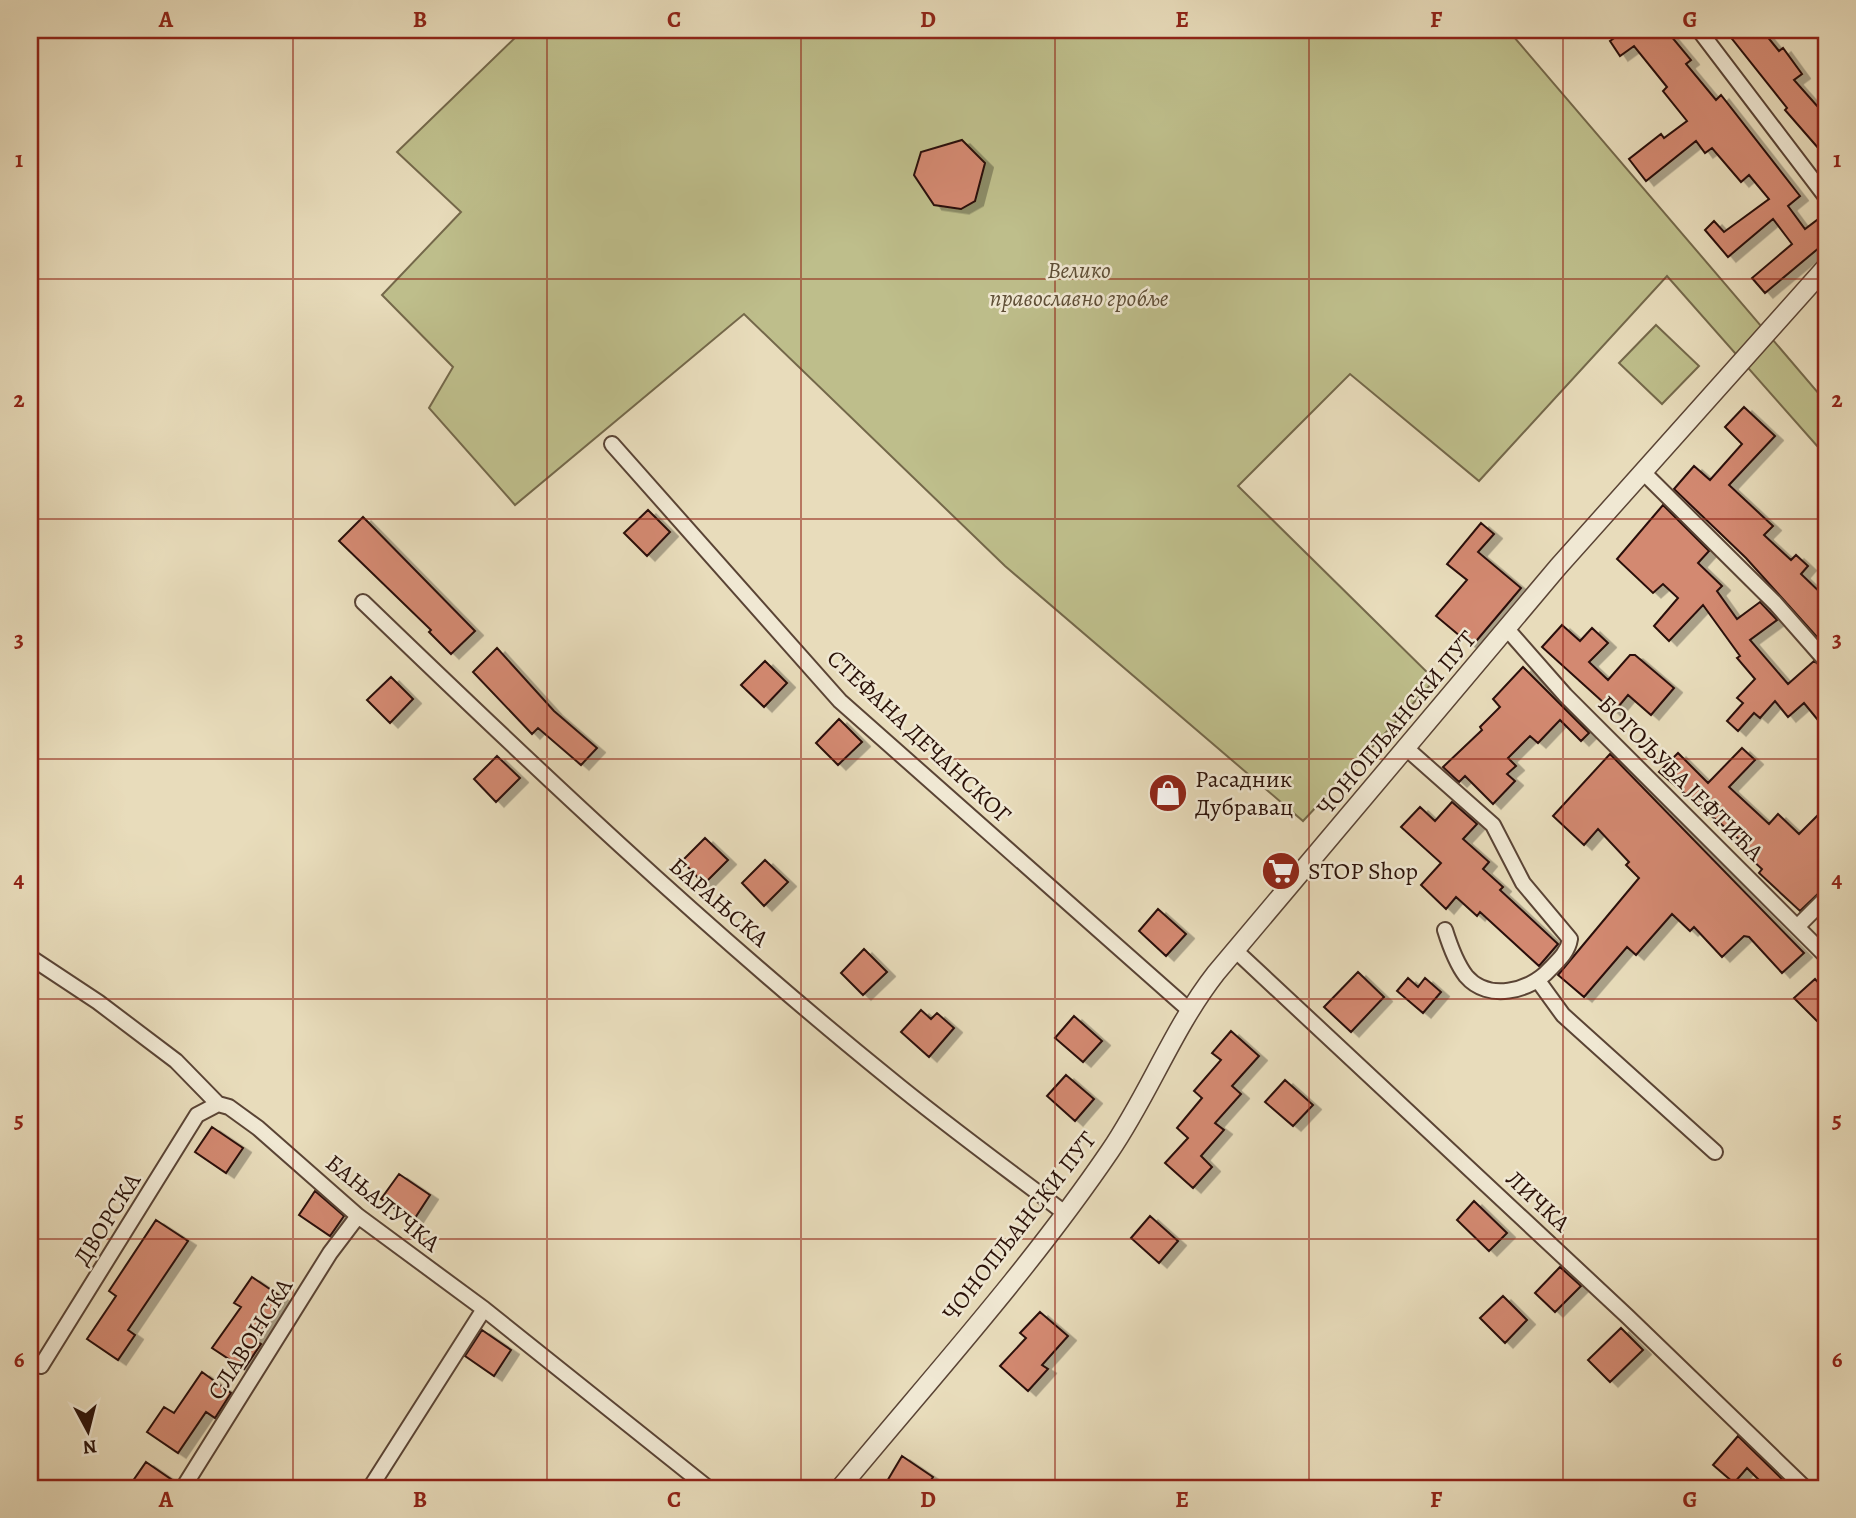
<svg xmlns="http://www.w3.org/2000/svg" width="1856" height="1518" viewBox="0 0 1856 1518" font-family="Alegreya,serif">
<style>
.green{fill:#bebe8b;stroke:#74684a;stroke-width:2}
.building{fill:#d38971;stroke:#2a1108;stroke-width:2;filter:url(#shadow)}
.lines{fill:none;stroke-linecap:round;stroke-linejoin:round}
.minor-casing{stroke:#5a4435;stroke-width:18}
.tertiary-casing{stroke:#5a4435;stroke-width:21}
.minor{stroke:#f0e8d3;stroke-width:14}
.tertiary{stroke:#f0e8d3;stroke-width:18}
.grid{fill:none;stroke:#8f2418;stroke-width:2;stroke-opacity:0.55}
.labels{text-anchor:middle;stroke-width:5;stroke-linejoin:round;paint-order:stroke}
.park-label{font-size:24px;font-style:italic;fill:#5e4e36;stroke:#f0e8d3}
.street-label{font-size:24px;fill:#2a1108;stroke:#f0e8d3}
.poi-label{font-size:24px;fill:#2a1108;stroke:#f0e8d3;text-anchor:start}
.neatline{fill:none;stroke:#8f2418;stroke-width:2.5}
.grid-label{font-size:23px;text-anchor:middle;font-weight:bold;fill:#8f2418}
</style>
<defs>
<filter id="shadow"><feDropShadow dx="8" dy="4.5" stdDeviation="0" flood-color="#0004"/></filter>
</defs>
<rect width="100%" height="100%" fill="#e8dcbb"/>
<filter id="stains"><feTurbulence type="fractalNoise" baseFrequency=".00286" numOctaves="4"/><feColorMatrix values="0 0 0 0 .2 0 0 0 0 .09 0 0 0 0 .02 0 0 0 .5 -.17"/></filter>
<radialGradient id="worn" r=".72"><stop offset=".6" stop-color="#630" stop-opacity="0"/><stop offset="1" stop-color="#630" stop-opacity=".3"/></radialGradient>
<path class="green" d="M 523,30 L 1508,30 L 1826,402 L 1826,456 L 1667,276 L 1479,481 L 1350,374 L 1238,486 L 1435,680 L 1303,821 L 1005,566 L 744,314 L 515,505 L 429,408 L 453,367 L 382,295 L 461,212 L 397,152 Z
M 1656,325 L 1699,366 L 1662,404 L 1619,363 Z"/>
<path class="building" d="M 1626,30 L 1666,30 L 1691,60 L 1686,64 L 1716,100 L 1721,95 L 1800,196 L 1788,206 L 1805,229 L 1821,217 L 1826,224 L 1826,242 L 1765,293 L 1752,278 L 1792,244 L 1773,219 L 1728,257 L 1705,230 L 1714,221 L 1724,232 L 1769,199 L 1749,175 L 1741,182 L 1712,148 L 1705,153 L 1696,141 L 1646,181 L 1629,159 L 1661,134 L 1664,138 L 1687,121 L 1663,91 L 1667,87 L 1634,46 L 1620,56 L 1610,41 Z
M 1725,30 L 1762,30 L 1779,51 L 1783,48 L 1802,74 L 1794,80 L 1826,116 L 1826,157 L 1785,110 L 1787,108 Z
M 962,140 L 985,163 L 975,201 L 961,209 L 934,205 L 914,175 L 921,152 Z
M 1744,407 L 1775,436 L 1729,485 L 1773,526 L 1764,535 L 1791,560 L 1796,555 L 1808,566 L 1801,574 L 1826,598 L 1826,647 L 1746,558 L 1674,489 L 1694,466 L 1710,480 L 1742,444 L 1725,427 Z
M 1663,505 L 1709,551 L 1698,563 L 1722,586 L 1717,591 L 1737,619 L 1760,602 L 1777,620 L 1750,640 L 1788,684 L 1814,661 L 1826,670 L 1826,730 L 1804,703 L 1788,717 L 1775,701 L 1760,718 L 1754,713 L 1738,731 L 1727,721 L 1743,703 L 1737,698 L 1755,679 L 1737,658 L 1740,656 L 1703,605 L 1669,641 L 1654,626 L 1678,598 L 1663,584 L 1653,593 L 1617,559 Z
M 648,510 L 670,532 L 647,556 L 624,533 Z
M 363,517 L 475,631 L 451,654 L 429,632 L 431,630 L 339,541 Z
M 1481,523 L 1494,534 L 1478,552 L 1521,588 L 1472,646 L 1436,616 L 1467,580 L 1447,564 Z
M 1562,625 L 1580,641 L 1592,628 L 1608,643 L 1589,662 L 1608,680 L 1630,655 L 1635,655 L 1674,688 L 1651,715 L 1628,695 L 1614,712 L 1542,647 Z
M 497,648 L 554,711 L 597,748 L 581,765 L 538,728 L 532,734 L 473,672 Z
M 765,661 L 787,683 L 764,707 L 741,685 Z
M 1523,667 L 1589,733 L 1581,741 L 1560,720 L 1538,743 L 1530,736 L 1508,758 L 1516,766 L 1507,774 L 1515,781 L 1493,804 L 1465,776 L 1459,782 L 1443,767 L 1482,730 L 1480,727 L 1500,707 L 1493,699 Z
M 391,677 L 413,699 L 390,723 L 367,700 Z
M 839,719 L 862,742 L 838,765 L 816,743 Z
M 1742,748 L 1755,760 L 1729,787 L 1769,824 L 1778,814 L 1799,834 L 1826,807 L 1826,879 L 1819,886 L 1823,889 L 1800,911 L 1759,873 L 1762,869 L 1736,845 L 1740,840 L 1659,772 L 1678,753 L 1708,783 Z
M 1610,754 L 1804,953 L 1782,973 L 1749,937 L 1744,936 L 1722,957 L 1694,927 L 1690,931 L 1672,914 L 1636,955 L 1627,947 L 1584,997 L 1558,975 L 1639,878 L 1626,865 L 1629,862 L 1598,829 L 1584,845 L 1553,816 Z
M 497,756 L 520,778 L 496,802 L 474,779 Z
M 1452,802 L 1477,824 L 1463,839 L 1489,862 L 1483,869 L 1503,887 L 1500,890 L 1558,944 L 1539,966 L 1480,912 L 1477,916 L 1456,897 L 1446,909 L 1421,885 L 1441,863 L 1401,827 L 1420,807 L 1435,821 Z
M 705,838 L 728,860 L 704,884 L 682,861 Z
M 765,860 L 788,882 L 764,906 L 742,883 Z
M 1158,909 L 1186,934 L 1166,956 L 1139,931 Z
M 864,949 L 887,972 L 863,995 L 841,973 Z
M 1358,972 L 1384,997 L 1351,1032 L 1324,1007 Z
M 1408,978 L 1418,987 L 1425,978 L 1441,992 L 1423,1013 L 1397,991 Z
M 1815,979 L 1826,991 L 1826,1030 L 1794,998 Z
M 921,1010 L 931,1019 L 937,1013 L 954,1028 L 929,1057 L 901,1032 Z
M 1074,1016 L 1102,1041 L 1083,1062 L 1055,1038 Z
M 1231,1031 L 1259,1056 L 1232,1086 L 1241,1094 L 1215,1123 L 1224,1130 L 1201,1156 L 1212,1167 L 1193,1188 L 1165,1163 L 1188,1138 L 1177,1128 L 1202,1098 L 1194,1091 L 1221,1060 L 1212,1053 Z
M 1066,1075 L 1094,1099 L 1075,1121 L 1047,1096 Z
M 1285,1080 L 1313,1105 L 1293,1126 L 1265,1102 Z
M 212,1127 L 243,1148 L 226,1173 L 195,1152 Z
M 399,1174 L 430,1195 L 413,1221 L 381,1199 Z
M 315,1191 L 344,1216 L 330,1236 L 299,1215 Z
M 1474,1201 L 1507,1233 L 1489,1251 L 1457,1220 Z
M 1150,1216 L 1178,1241 L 1159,1263 L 1131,1238 Z
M 156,1220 L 188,1241 L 128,1330 L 135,1335 L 118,1360 L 87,1339 L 116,1296 L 109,1291 Z
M 1560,1267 L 1581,1286 L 1555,1312 L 1535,1293 Z
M 252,1277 L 283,1298 L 255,1340 L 261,1344 L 244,1369 L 212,1348 L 241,1307 L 234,1303 Z
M 1503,1296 L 1527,1320 L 1505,1343 L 1480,1318 Z
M 1040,1312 L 1068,1336 L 1042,1365 L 1048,1369 L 1028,1391 L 1000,1366 L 1026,1338 L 1020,1333 Z
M 1621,1328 L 1643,1350 L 1610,1382 L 1588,1360 Z
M 482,1330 L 511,1350 L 494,1376 L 465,1356 Z
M 202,1372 L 231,1393 L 215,1418 L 206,1412 L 178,1453 L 147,1432 L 164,1407 L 174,1413 Z
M 1738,1436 L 1791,1488 L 1767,1488 L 1747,1468 L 1734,1483 L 1713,1465 Z
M 902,1456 L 933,1477 L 926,1488 L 883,1488 Z
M 146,1462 L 175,1482 L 173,1488 L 128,1488 Z"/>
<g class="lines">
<g class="minor-casing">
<path id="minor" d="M 1699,30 L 1826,197
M 612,444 L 840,701 L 1188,1009
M 1644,473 L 1775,603 L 1826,661
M 363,602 C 533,766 705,929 889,1078 C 946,1125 1007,1169 1066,1214
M 1507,629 L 1565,695 L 1826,956
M 1406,748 L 1493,825 L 1523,883 L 1570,939 C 1568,952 1559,960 1549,970 C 1530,991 1488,1002 1466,976 C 1456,963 1450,946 1445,930
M 1797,927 L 1826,898
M 1236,951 L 1627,1316 L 1805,1488
M 30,957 L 98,1002 L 176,1061 L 218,1104 L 229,1107 L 258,1128 L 358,1216 L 484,1309 L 708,1488
M 1539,982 L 1563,1015 L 1715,1152
M 41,1366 L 197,1115 L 218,1104
M 183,1488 L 330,1253 L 358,1216
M 370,1488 L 484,1309"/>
</g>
<g class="tertiary-casing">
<path id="tertiary" d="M 840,1488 C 931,1378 1029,1270 1110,1151 C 1149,1094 1173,1028 1216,973 L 1558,567 L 1826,267"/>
</g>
<use href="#minor" class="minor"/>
<use href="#tertiary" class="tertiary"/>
</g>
<path class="grid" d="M 293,30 L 293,1488M 547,30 L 547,1488M 801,30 L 801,1488M 1055,30 L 1055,1488M 1309,30 L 1309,1488M 1563,30 L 1563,1488M 30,279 L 1826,279M 30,519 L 1826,519M 30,759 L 1826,759M 30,999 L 1826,999M 30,1239 L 1826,1239"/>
<defs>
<g id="shop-disc" transform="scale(2.0125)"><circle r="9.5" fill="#8f2418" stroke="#f0e8d3"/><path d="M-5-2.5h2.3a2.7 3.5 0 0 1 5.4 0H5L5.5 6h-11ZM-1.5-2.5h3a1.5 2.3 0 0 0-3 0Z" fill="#fff"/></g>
<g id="supermarket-disc" transform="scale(2.0125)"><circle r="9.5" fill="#8f2418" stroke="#f0e8d3"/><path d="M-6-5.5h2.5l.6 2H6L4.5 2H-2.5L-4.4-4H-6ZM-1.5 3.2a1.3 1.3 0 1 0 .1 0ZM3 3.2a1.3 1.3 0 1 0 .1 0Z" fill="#fff"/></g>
</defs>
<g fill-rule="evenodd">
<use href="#shop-disc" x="1168" y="793"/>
<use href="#supermarket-disc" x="1281" y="871"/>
</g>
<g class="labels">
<g class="park-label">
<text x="1079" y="278">Велико<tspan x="1079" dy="28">православно гробље</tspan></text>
</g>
<g class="street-label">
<text transform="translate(1396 723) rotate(-50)" y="8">ЧОНОПЉАНСКИ ПУТ</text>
<text transform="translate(919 736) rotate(43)" y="8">СТЕФАНА ДЕЧАНСКОГ</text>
<text transform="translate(1681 778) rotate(45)" y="8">БОГОЉУБА ЈЕФТИЋА</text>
<text transform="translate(719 902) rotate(41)" y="8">БАРАЊСКА</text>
<text transform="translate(1538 1201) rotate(43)" y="8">ЛИЧКА</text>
<text transform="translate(383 1203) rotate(39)" y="8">БАЊАЛУЧКА</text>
<text transform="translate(107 1219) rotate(-58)" y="8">ДВОРСКА</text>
<text transform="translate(1019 1226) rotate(-52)" y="8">ЧОНОПЉАНСКИ ПУТ</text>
<text transform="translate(250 1339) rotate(-58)" y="8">СЛАВОНСКА</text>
</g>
<g class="poi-label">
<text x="1195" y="787">Расадник<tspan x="1195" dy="28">Дубравац</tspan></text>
<text x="1308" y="879">STOP Shop</text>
</g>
</g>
<rect width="1856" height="1518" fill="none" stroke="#e8dcbb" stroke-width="77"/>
<g transform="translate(88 1431) rotate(173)" stroke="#f0e8d3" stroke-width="5" paint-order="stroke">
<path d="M0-5L12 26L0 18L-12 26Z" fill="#2a1108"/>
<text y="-10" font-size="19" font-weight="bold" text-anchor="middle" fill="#2a1108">N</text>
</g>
<rect x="38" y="38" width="1780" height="1442" class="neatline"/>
<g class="grid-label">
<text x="166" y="27">A</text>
<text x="420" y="27">B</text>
<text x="674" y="27">C</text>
<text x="928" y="27">D</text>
<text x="1182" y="27">E</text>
<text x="1436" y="27">F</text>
<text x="1690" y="27">G</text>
<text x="19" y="167">1</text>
<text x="1837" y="167">1</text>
<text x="19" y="407">2</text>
<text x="1837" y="407">2</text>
<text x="19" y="647">3</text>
<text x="1837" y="647">3</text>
<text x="19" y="887">4</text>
<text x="1837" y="887">4</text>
<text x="19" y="1127">5</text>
<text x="1837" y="1127">5</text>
<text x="19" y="1367">6</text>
<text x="1837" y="1367">6</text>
<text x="166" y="1507">A</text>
<text x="420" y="1507">B</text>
<text x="674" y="1507">C</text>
<text x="928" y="1507">D</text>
<text x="1182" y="1507">E</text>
<text x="1436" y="1507">F</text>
<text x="1690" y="1507">G</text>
</g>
<rect width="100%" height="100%" filter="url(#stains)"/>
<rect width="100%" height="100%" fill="url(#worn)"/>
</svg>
